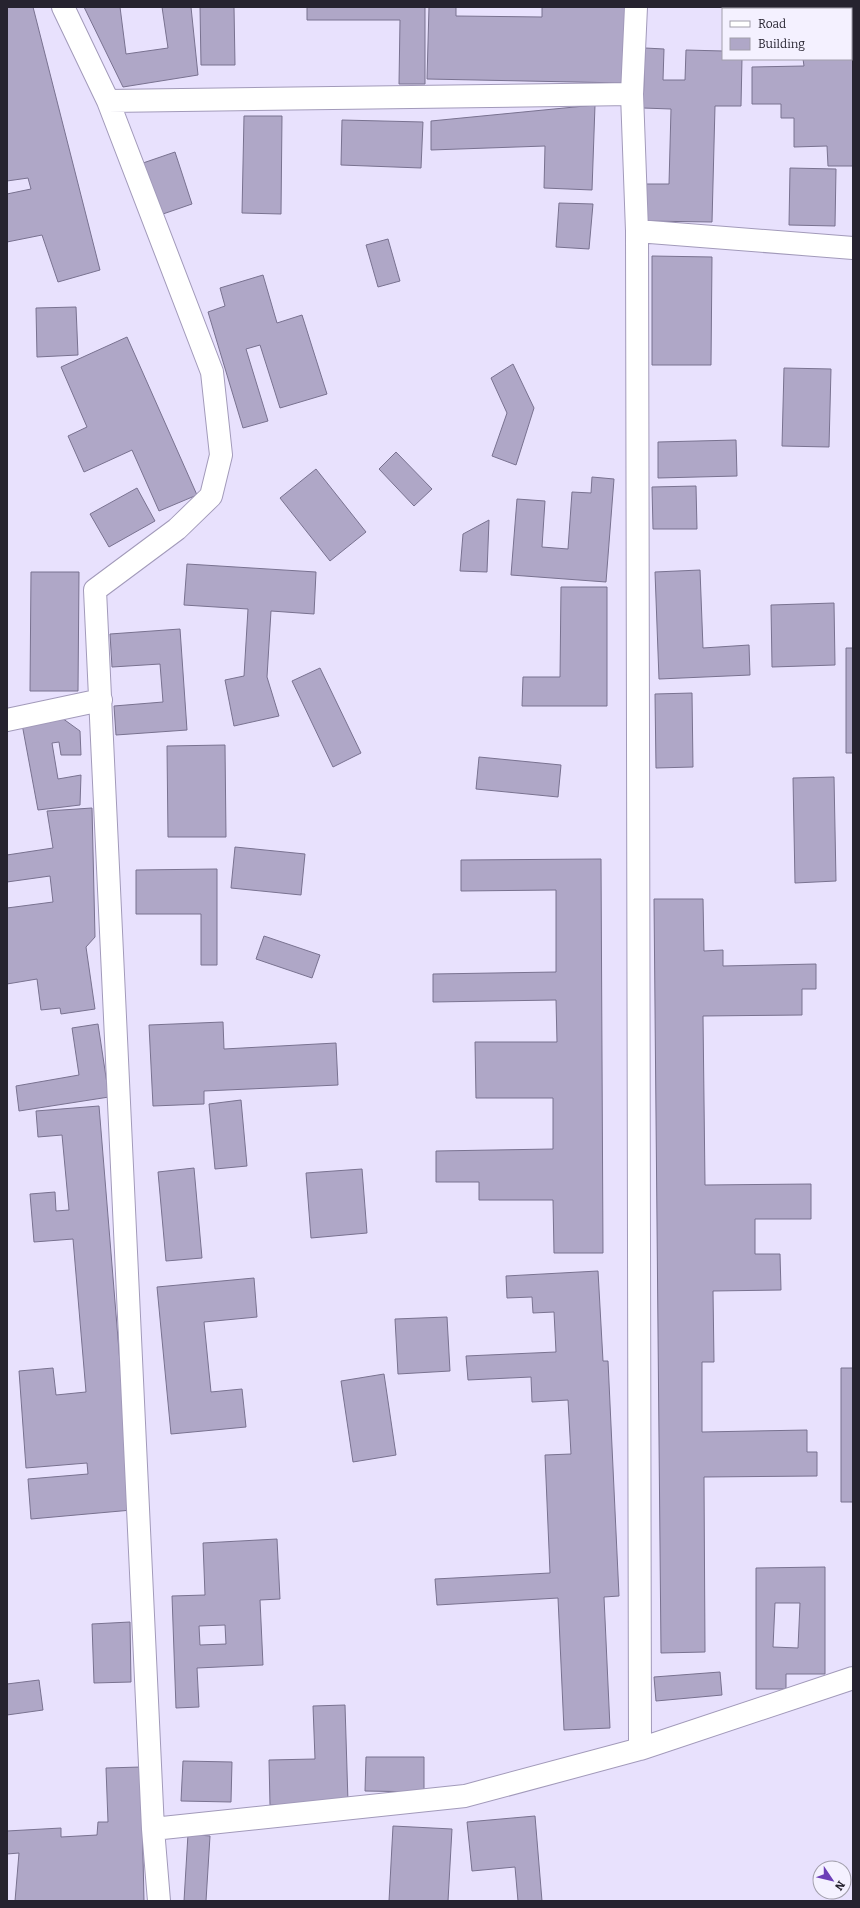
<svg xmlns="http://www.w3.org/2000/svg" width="860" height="1908" viewBox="0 0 860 1908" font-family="Bitter,serif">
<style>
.building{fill:#afa7c7;stroke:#797290;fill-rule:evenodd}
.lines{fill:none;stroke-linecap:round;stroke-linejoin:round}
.street-casing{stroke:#a29aba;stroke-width:24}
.street{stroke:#fff;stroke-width:22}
</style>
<rect width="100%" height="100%" fill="#e8e1fd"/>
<path class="building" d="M 7,7 L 33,7 L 100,270 L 58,282 L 42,235 L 7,242 L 7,194 L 31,189 L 28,178 L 7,181 Z
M 84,7 L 120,7 L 126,54 L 168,48 L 162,7 L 191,7 L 198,75 L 123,87 Z
M 200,7 L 234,7 L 235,65 L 201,65 Z
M 307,7 L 425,7 L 425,84 L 399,84 L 400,20 L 307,20 Z
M 429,7 L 456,7 L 456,16 L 542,17 L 542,7 L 626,7 L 624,83 L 427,79 Z
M 803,7 L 853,7 L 853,166 L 828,166 L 827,146 L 794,147 L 794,118 L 781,118 L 781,104 L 752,104 L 752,67 L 804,66 L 803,59 L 851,59 L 851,9 L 803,9 Z
M 645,48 L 664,49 L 663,80 L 685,80 L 686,50 L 723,51 L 723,59 L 742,59 L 741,106 L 715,106 L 712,222 L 642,221 L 643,184 L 669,184 L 671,109 L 643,108 Z
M 595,105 L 592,190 L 544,188 L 545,146 L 431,150 L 431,121 Z
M 244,116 L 282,116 L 281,214 L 242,213 Z
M 342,120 L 423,122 L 421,168 L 341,165 Z
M 175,152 L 192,204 L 160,215 L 143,163 Z
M 790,168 L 836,169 L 835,226 L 789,225 Z
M 559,203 L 593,204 L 589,249 L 556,247 Z
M 388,239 L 400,281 L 378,287 L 366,245 Z
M 652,256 L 712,257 L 711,365 L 652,365 Z
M 263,275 L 277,323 L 302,315 L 327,394 L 280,408 L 260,345 L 246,349 L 268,421 L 243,428 L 208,312 L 225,306 L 220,288 Z
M 76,307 L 78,355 L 37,357 L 36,308 Z
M 127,337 L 197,495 L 159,511 L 132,450 L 84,472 L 68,436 L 87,427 L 61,367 Z
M 513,364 L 534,408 L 516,465 L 492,456 L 507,413 L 491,378 Z
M 784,368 L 831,369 L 829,447 L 782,446 Z
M 736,440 L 737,476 L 658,478 L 658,442 Z
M 396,452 L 432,489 L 414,506 L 379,469 Z
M 316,469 L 366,532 L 330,561 L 280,498 Z
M 592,477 L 614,479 L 606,582 L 511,575 L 517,499 L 545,501 L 542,547 L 568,549 L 572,492 L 591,493 Z
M 696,486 L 697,529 L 653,529 L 652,487 Z
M 137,488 L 155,521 L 109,547 L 90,514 Z
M 489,520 L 487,572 L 460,571 L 463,534 Z
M 187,564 L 316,572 L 314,614 L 271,611 L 267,677 L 279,716 L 234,726 L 225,680 L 244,676 L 248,609 L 184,605 Z
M 700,570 L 703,648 L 749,645 L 750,675 L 659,679 L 655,572 Z
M 31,572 L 79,572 L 78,691 L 30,691 Z
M 561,587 L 607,587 L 607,706 L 522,706 L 523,677 L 560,677 Z
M 834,603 L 835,665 L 772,667 L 771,605 Z
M 180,629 L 187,730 L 116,735 L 114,706 L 163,702 L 160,664 L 112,667 L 110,634 Z
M 846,648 L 853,648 L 853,753 L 846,753 Z
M 320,668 L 361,753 L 333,767 L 292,681 Z
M 692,693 L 693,767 L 656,768 L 655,694 Z
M 62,718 L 80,731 L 81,755 L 61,755 L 59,742 L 52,743 L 58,779 L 81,775 L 80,805 L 38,810 L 22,724 Z
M 225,745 L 226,837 L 168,837 L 167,746 Z
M 479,757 L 561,765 L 558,797 L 476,789 Z
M 834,777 L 836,881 L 795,883 L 793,778 Z
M 92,808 L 95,937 L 86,947 L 95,1009 L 61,1014 L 60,1008 L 41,1010 L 37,979 L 7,984 L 7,908 L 53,902 L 50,876 L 7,882 L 7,855 L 53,848 L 47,811 Z
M 235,847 L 305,854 L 301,895 L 231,888 Z
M 601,859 L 603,1253 L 554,1253 L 553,1200 L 479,1200 L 479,1182 L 436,1182 L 436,1151 L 553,1149 L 553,1098 L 476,1098 L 475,1042 L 557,1042 L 556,1000 L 433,1002 L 433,974 L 556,972 L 556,890 L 461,891 L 461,860 Z
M 217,869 L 217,965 L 201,965 L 201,914 L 136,914 L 136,870 Z
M 654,899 L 703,899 L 704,951 L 723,950 L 723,966 L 816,964 L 816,989 L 802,989 L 802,1015 L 703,1016 L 705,1185 L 811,1184 L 811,1219 L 755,1219 L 755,1254 L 780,1254 L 781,1290 L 713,1291 L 714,1362 L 702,1362 L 702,1432 L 807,1430 L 807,1452 L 817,1452 L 817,1476 L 704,1477 L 705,1652 L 661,1653 Z
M 264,936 L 320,955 L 312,978 L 256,959 Z
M 223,1022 L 224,1049 L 336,1043 L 338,1085 L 204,1091 L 204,1104 L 153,1106 L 149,1025 Z
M 98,1024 L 109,1097 L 19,1111 L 16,1086 L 79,1075 L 72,1028 Z
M 241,1100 L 247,1166 L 215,1169 L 209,1104 Z
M 99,1106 L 132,1510 L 31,1519 L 28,1479 L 88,1474 L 87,1463 L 26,1468 L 19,1371 L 53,1368 L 56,1395 L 86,1392 L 73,1239 L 34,1242 L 30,1194 L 55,1192 L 56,1211 L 69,1210 L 62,1135 L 38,1137 L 36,1111 Z
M 194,1168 L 202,1258 L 166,1261 L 158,1172 Z
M 362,1169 L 367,1233 L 311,1238 L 306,1173 Z
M 598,1271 L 603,1361 L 608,1361 L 619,1596 L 604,1597 L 610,1728 L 564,1730 L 558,1598 L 437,1605 L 435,1579 L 550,1573 L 545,1455 L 571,1454 L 568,1400 L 532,1402 L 531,1377 L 468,1380 L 466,1356 L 556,1352 L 554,1312 L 533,1313 L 532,1297 L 507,1298 L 506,1276 Z
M 254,1278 L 257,1317 L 204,1322 L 211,1392 L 242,1389 L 246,1427 L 171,1434 L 157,1287 Z
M 447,1317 L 450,1371 L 398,1374 L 395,1319 Z
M 841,1368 L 853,1368 L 853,1502 L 841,1502 Z
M 384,1374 L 396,1455 L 353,1462 L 341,1381 Z
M 277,1539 L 280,1599 L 260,1600 L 263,1665 L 197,1668 L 199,1707 L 176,1708 L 172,1596 L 205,1595 L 203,1543 ZM 225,1625 L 226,1644 L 200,1645 L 199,1626 Z
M 825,1567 L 825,1674 L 786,1674 L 786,1689 L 756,1689 L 756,1568 ZM 775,1603 L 800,1603 L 798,1648 L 773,1647 Z
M 130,1622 L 131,1682 L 94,1683 L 92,1624 Z
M 720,1672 L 722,1695 L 656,1701 L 654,1677 Z
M 39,1680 L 43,1710 L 7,1715 L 7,1684 Z
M 345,1705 L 348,1802 L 270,1805 L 269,1760 L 315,1759 L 313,1706 Z
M 366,1757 L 424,1757 L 424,1792 L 365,1791 Z
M 183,1761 L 232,1762 L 231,1802 L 181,1801 Z
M 141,1767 L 144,1901 L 15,1901 L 19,1853 L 7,1854 L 7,1831 L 61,1828 L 61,1837 L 97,1835 L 98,1822 L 108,1822 L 106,1768 Z
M 535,1816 L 542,1901 L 518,1901 L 515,1867 L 472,1871 L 467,1822 Z
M 393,1826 L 452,1829 L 448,1901 L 389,1901 Z
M 188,1834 L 210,1836 L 206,1901 L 184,1901 Z"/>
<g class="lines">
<g class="street-casing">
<path id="street" d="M 63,7 L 108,101 L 212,372 L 221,455 L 211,496 L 177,529 L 95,590 L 153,1829 L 159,1901
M 636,7 L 632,94 L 637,231 L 640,1749
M 108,101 L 632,94
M 637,231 L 853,248
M 7,720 L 101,700
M 153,1829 L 465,1796 L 640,1749 L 853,1678"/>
</g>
<use href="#street" class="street"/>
</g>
<rect width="860" height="1908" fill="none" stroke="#26232f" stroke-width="16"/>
<rect x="722" y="8" width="130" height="52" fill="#f4f1ff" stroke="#a29fac"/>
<rect x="730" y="21" width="20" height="6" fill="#ffffff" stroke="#a29fac"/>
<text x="758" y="28" font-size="12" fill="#26232f">Road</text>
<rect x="730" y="38" width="20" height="12" fill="#afa7c7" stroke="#a29fac"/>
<text x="758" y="48" font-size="12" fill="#26232f">Building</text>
<g transform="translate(832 1880) rotate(125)"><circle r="19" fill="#f4f1ff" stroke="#a29fac"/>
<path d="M0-3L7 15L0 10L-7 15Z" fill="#6c3fb7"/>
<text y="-6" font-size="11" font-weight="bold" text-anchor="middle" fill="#26232f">N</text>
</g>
</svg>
